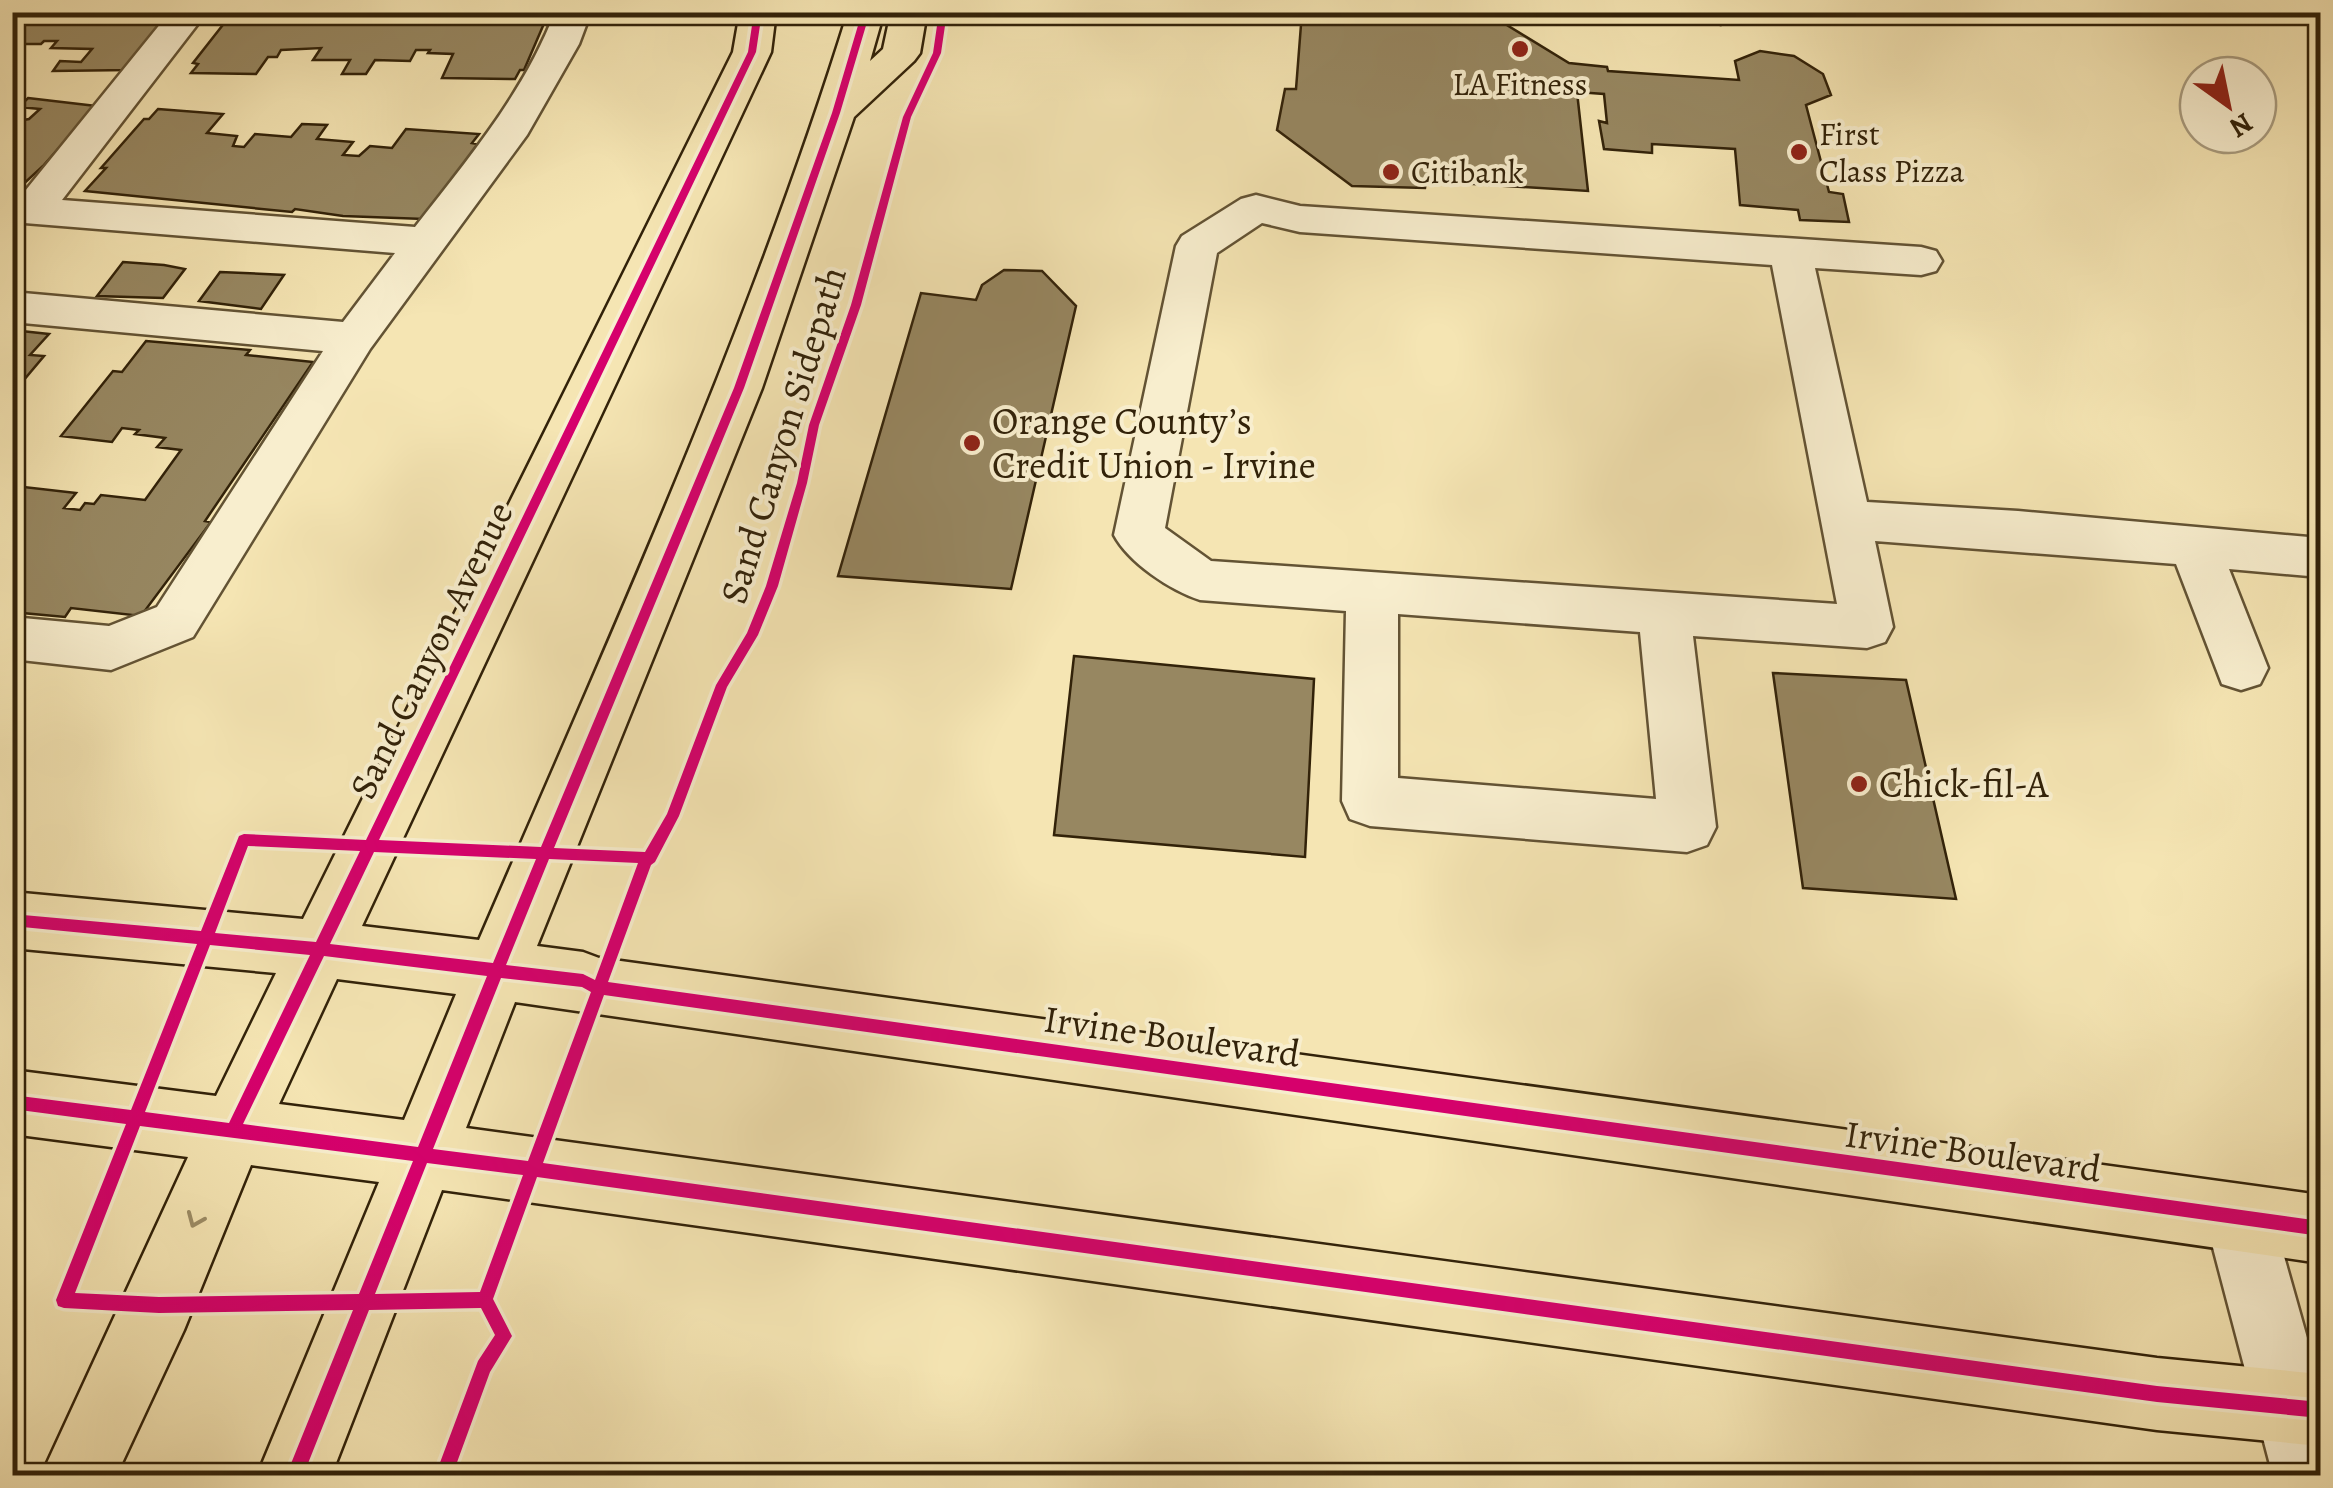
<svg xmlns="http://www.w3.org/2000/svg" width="2333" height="1488" viewBox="0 0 2333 1488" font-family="Alegreya,serif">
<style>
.building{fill:#978761;stroke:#322209;stroke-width:2.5}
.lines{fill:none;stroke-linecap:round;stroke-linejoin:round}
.minor-casing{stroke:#635334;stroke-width:5}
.major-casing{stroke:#322209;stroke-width:5}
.path{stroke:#322209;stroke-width:5;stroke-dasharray:1 4;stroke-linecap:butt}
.minor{fill:#f8eece;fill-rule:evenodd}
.major{fill:#f5e5b3;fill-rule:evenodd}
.cycleway-casing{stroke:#f8eece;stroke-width:7}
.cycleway{fill:#d6006c;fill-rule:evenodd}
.oneway{stroke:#9d8d66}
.poi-dot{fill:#8f2418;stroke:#f8eece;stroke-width:4}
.labels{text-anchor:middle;stroke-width:8;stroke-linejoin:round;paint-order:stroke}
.far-poi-label{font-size:32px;fill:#322209;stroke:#f8eece;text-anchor:start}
.poi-label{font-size:38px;fill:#322209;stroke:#f8eece;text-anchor:start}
.street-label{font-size:38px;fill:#322209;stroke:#f8eece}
</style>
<rect width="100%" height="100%" fill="#f5e5b3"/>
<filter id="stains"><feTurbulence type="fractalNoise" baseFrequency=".002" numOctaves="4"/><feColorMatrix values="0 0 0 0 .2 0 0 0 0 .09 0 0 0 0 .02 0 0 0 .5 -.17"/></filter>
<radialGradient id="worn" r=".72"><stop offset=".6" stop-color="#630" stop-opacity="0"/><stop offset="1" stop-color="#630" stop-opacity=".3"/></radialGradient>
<path class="building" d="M 12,12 L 169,12 L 166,16 L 170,16 L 129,70 L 53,71 L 60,61 L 81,62 L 92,49 L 51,48 L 57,41 L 44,41 L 41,44 L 17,44 L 12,49 Z
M 233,12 L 549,12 L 524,70 L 520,70 L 515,79 L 442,78 L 453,54 L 428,53 L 430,50 L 416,50 L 410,61 L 375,60 L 366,74 L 342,74 L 350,60 L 313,60 L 321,48 L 281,50 L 277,57 L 268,57 L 256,74 L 191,73 L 198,64 L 193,63 Z
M 1302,12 L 1502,12 L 1502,22 L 1569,63 L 1607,67 L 1608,71 L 1739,80 L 1735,61 L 1760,51 L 1794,56 L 1823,74 L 1831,95 L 1806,105 L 1829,192 L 1843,194 L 1849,222 L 1800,220 L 1798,210 L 1740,205 L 1735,149 L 1652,144 L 1652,153 L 1604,149 L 1599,121 L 1607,123 L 1604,94 L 1577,92 L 1588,191 L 1426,181 L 1425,188 L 1352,186 L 1277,130 L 1285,89 L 1296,89 Z
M 28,98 L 96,106 L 43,166 L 18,189 L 12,188 L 12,122 L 29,119 L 40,109 L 19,107 Z
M 158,109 L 223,114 L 207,133 L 237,136 L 233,146 L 244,147 L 255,134 L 291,137 L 302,124 L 327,125 L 317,139 L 353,142 L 343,155 L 359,156 L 370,146 L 392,148 L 406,129 L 479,134 L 472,143 L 478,144 L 424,219 L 343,216 L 295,209 L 292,212 L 85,191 L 106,168 L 101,168 L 144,119 L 149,119 Z
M 123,262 L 164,265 L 185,269 L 163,298 L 97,296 Z
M 1004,270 L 1042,271 L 1076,306 L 1011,589 L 838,576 L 921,293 L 976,300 L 982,285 Z
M 220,272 L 244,273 L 284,275 L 261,309 L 199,301 Z
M 12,330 L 49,334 L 30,355 L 44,356 L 12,394 Z
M 146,341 L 250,350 L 246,355 L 313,362 L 205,521 L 211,522 L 141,616 L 71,608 L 65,617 L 12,612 L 12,501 L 24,487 L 76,493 L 64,508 L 80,510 L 85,503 L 94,504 L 101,495 L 145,500 L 181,450 L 157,447 L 165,438 L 135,434 L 139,430 L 122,428 L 112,442 L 61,436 L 113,371 L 122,372 Z
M 1074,656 L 1314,679 L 1305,857 L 1054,835 Z
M 1773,673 L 1906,680 L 1956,899 L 1803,888 Z"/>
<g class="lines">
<g class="minor-casing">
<path id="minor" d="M 170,12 L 207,12 L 62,200 L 415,227 C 467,160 524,93 555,12 L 591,12 L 579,44 L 527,135 L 370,349 L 193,637 L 111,670 L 12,659 L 12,617 L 109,626 L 157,607 L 323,351 L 12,322 L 12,292 L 343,322 L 395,253 L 12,222 L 12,196 L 21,196 Z
M 1256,195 L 1300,206 L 1921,247 L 1936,251 L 1942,261 L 1936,271 L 1921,275 L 1815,268 L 1867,502 L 2018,511 L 2320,538 L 2320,577 L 2229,569 L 2268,668 L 2260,684 L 2241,690 L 2222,684 L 2176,564 L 1875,541 L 1893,627 L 1885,642 L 1867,648 L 1693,636 L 1716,827 L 1707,845 L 1687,852 L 1370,826 L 1350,819 L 1342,801 L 1346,611 L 1200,600 C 1170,590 1129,563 1114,535 L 1176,246 L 1182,236 L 1241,199 ZM 1262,223 L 1300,232 L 1772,265 L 1837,604 L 1211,561 L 1165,528 L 1217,253 ZM 1398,614 L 1640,632 L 1656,799 L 1398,778 Z
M 2240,1187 L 2264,1197 L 2274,1221 L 2320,1384 L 2320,1476 L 2273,1476 L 2206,1221 L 2216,1197 Z"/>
</g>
<g class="major-casing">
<path id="major" d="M 740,12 L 776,12 L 771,52 L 362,926 L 479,940 C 611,634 749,331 848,12 L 884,12 L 870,61 L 883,49 L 891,12 L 927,12 L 920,53 L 914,61 L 854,117 L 762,388 L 537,946 L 583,952 L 599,958 L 2320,1195 L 2320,1263 L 515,1002 L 466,1128 L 2157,1358 L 2320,1374 L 2320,1446 L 2157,1430 L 442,1190 L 331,1476 L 257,1476 L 379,1182 L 251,1165 L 184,1330 L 116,1476 L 41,1476 L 188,1157 L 12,1134 L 12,1070 L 216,1096 L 276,973 L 12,948 L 12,892 L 303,919 L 733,52 ZM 337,979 L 456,994 L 404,1120 L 279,1104 Z"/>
</g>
<path class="path" d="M 1716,12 L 1722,26"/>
<use href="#minor" class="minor"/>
<use href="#major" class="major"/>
<g class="cycleway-casing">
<path id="cycleway" d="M 754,12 L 762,12 L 756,52 L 379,840 L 541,847 L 734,388 L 832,113 L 862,12 L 870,12 L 840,113 L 744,388 L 554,848 L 645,852 L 667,814 L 716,685 L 747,633 L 766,586 L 797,483 L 809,425 L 851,305 L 903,117 L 933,53 L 939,12 L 947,12 L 941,53 L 911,117 L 861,305 L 819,425 L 807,483 L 778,586 L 758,635 L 727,687 L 679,816 L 655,862 L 651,865 L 608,982 L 2320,1221 L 2320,1236 L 604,995 L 543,1163 L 2157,1386 L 2320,1402 L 2320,1418 L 2157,1402 L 537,1177 L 493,1299 L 512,1336 L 490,1372 L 452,1476 L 435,1476 L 478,1361 L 495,1335 L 481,1308 L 369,1310 L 303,1476 L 286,1476 L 353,1310 L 159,1313 L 64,1308 L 58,1306 L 56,1300 L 126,1124 L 12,1109 L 12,1095 L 131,1110 L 197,944 L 12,926 L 12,914 L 201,931 L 239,836 L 244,834 L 366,840 L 748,52 ZM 248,846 L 360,851 L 316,942 L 215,933 ZM 374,852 L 536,859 L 493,963 L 330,944 ZM 549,859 L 638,863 L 595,980 L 583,974 L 506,965 ZM 210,945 L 310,955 L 229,1123 L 145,1112 ZM 324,956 L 487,976 L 418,1147 L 243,1124 ZM 501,978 L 582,987 L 591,992 L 528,1161 L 433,1149 ZM 140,1126 L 413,1161 L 359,1294 L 159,1297 L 75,1293 ZM 427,1163 L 523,1175 L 480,1292 L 375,1294 Z"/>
</g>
<use href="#cycleway" class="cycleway"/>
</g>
<defs><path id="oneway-chevron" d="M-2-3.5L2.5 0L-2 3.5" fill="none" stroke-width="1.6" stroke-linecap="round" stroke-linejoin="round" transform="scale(2.5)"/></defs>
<use class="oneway" href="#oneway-chevron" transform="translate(195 1220) rotate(113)"/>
<g class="poi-dot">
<circle cx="1520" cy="49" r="10"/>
<circle cx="1799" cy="152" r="10"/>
<circle cx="1391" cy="172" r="10"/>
<circle cx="972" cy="443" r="10"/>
<circle cx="1859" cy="784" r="10"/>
</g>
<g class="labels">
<g class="far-poi-label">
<text x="1520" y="95" text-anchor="middle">LA Fitness</text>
<text x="1819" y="145">First<tspan x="1819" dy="37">Class Pizza</tspan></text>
<text x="1411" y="183">Citibank</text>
</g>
<g class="poi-label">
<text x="992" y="434">Orange County’s<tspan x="992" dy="44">Credit Union - Irvine</tspan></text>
<text x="1879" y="797">Chick-fil-A</text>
</g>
<g class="street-label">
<text transform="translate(783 435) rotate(-73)" y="13">Sand Canyon Sidepath</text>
<text transform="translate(431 650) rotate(-64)" y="13">Sand Canyon Avenue</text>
<text transform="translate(1172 1036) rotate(8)" y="13">Irvine Boulevard</text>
<text transform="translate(1973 1151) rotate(8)" y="13">Irvine Boulevard</text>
</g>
</g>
<rect width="2333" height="1488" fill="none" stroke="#f5e5b3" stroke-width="50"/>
<rect x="15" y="15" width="2303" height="1458" fill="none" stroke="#322209" stroke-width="5"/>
<rect x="25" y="25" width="2283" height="1438" fill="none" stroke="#322209" stroke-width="2.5"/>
<g transform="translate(2228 105) rotate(147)"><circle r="48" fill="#f8eece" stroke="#a99c7f" stroke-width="2.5"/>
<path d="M0-8L18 38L0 25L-18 38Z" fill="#8f2418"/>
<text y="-15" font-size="28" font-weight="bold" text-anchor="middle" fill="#322209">N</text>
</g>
<rect width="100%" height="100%" filter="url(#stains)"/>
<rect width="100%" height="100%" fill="url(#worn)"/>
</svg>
